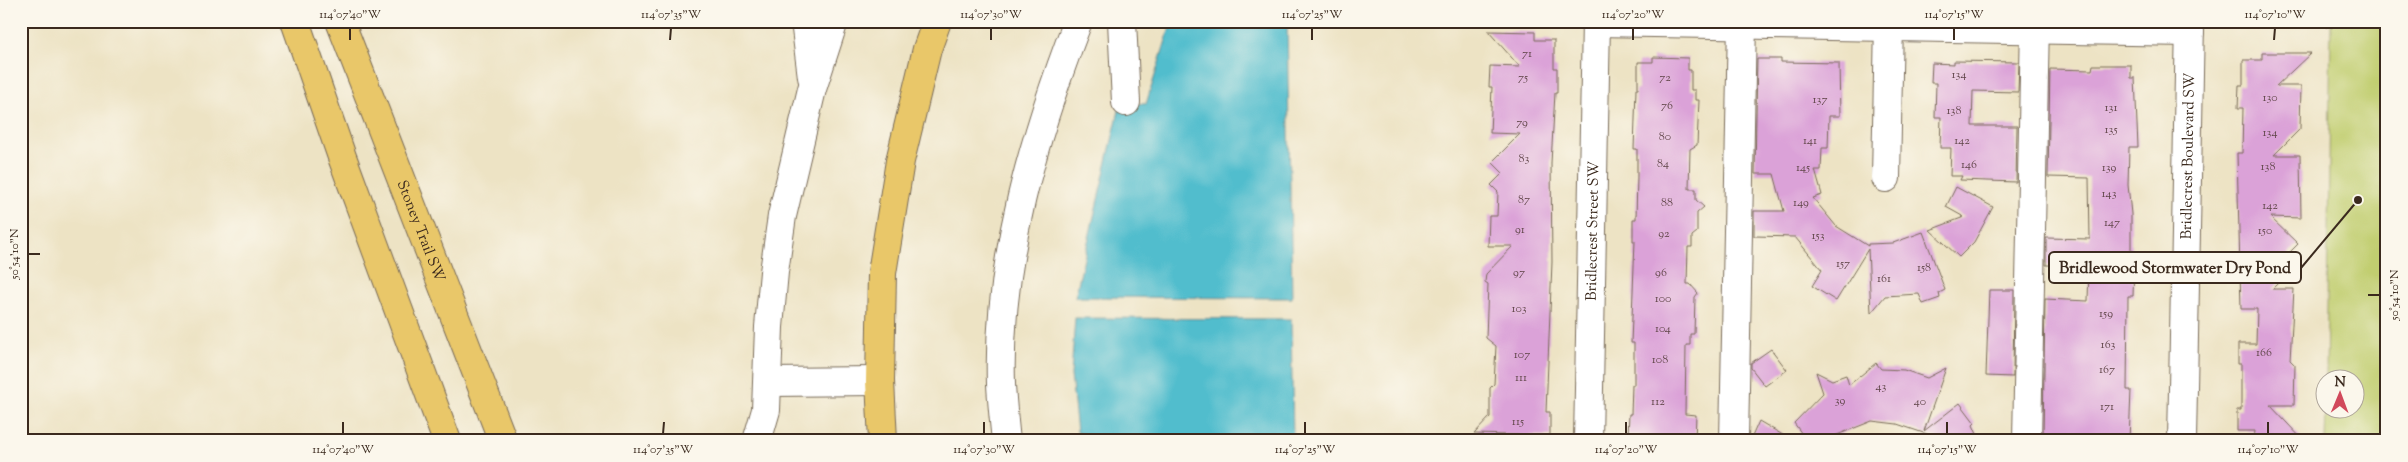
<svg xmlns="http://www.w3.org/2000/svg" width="2408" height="462" viewBox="0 0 2408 462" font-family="'Sorts Mill Goudy',serif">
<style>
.green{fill:#c1ce6f;stroke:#7e7c46}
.water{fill:#51bdcd;stroke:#467476}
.building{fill:#dba2d8}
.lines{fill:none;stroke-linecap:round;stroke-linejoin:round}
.minor-casing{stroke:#796b58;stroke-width:30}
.highway-casing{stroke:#796b58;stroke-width:30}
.path{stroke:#796b58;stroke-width:3;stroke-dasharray:1 4;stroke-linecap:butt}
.minor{stroke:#fff;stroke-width:28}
.highway{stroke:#e9c769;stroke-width:28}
.ticks{fill:none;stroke:#3b2a1e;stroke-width:2}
.labels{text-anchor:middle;stroke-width:4;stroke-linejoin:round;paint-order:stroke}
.number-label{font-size:12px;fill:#63484c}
.street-label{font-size:15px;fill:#3b2a1e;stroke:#fbf7ec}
.leader{fill:none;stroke:#3b2a1e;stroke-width:2}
.callout-dot{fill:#3b2a1e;stroke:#fbf7ec;stroke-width:2}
.callout{fill:#fbf7ec;stroke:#3b2a1e;stroke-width:2}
.callout-label{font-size:16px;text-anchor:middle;font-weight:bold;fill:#3b2a1e}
.neatline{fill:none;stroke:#3b2a1e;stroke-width:2}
.ticks-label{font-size:12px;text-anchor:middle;fill:#3b2a1e}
</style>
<rect width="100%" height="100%" fill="#fbf7ec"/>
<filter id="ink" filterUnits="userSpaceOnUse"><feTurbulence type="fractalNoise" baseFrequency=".02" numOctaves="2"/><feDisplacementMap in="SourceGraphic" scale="10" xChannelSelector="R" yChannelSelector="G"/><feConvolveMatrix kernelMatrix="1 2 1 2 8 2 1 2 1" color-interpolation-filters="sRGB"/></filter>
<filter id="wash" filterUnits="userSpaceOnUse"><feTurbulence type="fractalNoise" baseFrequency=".0096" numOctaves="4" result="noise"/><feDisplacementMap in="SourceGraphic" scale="20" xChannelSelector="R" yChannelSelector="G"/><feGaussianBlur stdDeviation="1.12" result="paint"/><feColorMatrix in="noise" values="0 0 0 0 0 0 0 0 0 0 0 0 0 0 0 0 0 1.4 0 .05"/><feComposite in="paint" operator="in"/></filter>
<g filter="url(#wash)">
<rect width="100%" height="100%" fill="#ede3c4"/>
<path class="green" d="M 2331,21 L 2387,21 L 2387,441 L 2325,441 L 2326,410 L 2356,410 L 2356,380 L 2326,379 Z"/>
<path class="water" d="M 1172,21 L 1287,21 L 1292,298 L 1075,297 L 1121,102 L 1146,104 Z
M 1075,318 L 1291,319 L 1293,441 L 1110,441 L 1077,432 L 1071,375 Z"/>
<g id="blocks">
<path class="building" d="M 1488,31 L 1535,32 L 1535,40 L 1554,40 L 1554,68 L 1557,68 L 1557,93 L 1555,93 L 1551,163 L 1552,262 L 1546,412 L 1550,412 L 1550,436 L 1474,434 L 1490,417 L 1490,388 L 1494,384 L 1496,346 L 1486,338 L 1488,284 L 1485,282 L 1486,274 L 1513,246 L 1488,246 L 1489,216 L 1497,216 L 1498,192 L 1491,185 L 1503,173 L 1492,162 L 1520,134 L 1490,133 L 1492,87 L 1489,87 L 1490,66 L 1520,67 Z
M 2262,53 L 2311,53 L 2276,86 L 2301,86 L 2300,129 L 2274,155 L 2300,155 L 2301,218 L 2270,217 L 2298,244 L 2288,254 L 2298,263 L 2272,289 L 2294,289 L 2290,360 L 2295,365 L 2294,405 L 2270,405 L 2303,440 L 2254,439 L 2255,431 L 2237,431 L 2237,410 L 2241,410 L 2241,364 L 2238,364 L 2238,344 L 2256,344 L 2257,309 L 2241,309 L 2237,153 L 2242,153 L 2243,108 L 2238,108 L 2239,85 L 2243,85 L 2243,60 L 2262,60 Z
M 1653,57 L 1688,58 L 1688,70 L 1691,70 L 1691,90 L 1695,90 L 1695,100 L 1699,100 L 1697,145 L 1690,149 L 1689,189 L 1696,189 L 1696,200 L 1704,207 L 1697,213 L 1697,232 L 1692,236 L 1692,247 L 1688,247 L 1687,284 L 1690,284 L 1698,293 L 1695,297 L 1694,334 L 1690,334 L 1690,345 L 1686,345 L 1685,414 L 1696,415 L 1695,441 L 1639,441 L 1639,435 L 1628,435 L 1629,414 L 1631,414 L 1632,385 L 1634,385 L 1634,343 L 1631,343 L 1635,241 L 1633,241 L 1633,219 L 1636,219 L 1637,176 L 1637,149 L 1634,149 L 1636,89 L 1638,89 L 1638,62 L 1653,62 Z
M 1757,59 L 1781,59 L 1781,62 L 1839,63 L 1840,116 L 1829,116 L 1828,148 L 1822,148 L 1821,170 L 1815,170 L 1822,195 L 1813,198 L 1836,226 L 1868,246 L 1868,244 L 1893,243 L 1923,232 L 1945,290 L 1939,293 L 1940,298 L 1923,304 L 1919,294 L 1885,296 L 1871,313 L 1868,249 L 1836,301 L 1812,286 L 1822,270 L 1795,237 L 1754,236 L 1754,211 L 1784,211 L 1774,174 L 1755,174 Z
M 1954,61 L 2019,62 L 2018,92 L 1973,91 L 1972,126 L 2017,126 L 2016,182 L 1960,180 L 1962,176 L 1950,176 L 1951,148 L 1940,148 L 1941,117 L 1935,117 L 1936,83 L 1931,83 L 1932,63 L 1954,64 Z
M 2093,65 L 2131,65 L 2131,78 L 2135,78 L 2138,147 L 2129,147 L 2128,185 L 2131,214 L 2131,249 L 2139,257 L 2134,263 L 2133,296 L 2128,296 L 2127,390 L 2131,390 L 2129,441 L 2043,440 L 2045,299 L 2088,301 L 2089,266 L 2046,265 L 2046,238 L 2090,239 L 2089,178 L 2048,177 L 2050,69 L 2092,70 Z
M 1956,187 L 1993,207 L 1974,242 L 1959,257 L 1930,230 L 1964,217 L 1946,207 Z
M 1989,290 L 2014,290 L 2013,377 L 1986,376 Z
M 1771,349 L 1787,370 L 1765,386 L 1751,368 L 1751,363 Z
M 1876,363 L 1881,369 L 1904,370 L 1927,378 L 1946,368 L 1924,431 L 1960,403 L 1975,423 L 1973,425 L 1980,441 L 1947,441 L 1897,424 L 1872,421 L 1832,437 L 1828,441 L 1807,441 L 1794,423 L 1823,393 L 1816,372 L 1832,380 L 1846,375 L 1849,385 Z
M 1759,421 L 1793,441 L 1750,441 Z"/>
</g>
</g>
<g filter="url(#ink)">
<use href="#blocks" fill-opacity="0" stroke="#796b58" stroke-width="1"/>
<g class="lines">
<g class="minor-casing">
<g id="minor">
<path d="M 805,21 L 812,77"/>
<path d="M 1122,21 L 1126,102"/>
<path d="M 1596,22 L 2190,32"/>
<path d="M 1886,178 L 1889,21"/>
<path d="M 768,382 L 880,381"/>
<path d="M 757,441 L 766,410 L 769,327 L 774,272 L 782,216 L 812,89 L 834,21"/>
<path d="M 1006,441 C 1004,422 1002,403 1001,384 C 997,259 1034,136 1078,21"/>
<path id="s1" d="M 1588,441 L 1596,21"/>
<path d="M 1734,441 L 1742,21"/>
<path d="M 2027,441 L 2035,21"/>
<path id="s2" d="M 2182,441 L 2190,21"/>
</g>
</g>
<g class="highway-casing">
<g id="highway">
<path d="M 295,21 L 342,157 L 447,441"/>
<path id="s3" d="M 340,21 L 503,441"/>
<path d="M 883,441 L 880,381 L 882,273 L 900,161 L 927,49 L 937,21"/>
</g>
</g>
<path class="path" d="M 2312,21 C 2326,28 2332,29 2345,21"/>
<use href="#minor" class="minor"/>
<use href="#highway" class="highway"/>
</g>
</g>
<path class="ticks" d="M 350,40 L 350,28M 670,40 L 671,28M 991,40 L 991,28M 1312,40 L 1312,28M 1633,40 L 1633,28M 1954,40 L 1954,28M 2274,40 L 2275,28M 28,254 L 40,254M 2368,295 L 2380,295M 343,434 L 343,422M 663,434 L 664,422M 984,434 L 984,422M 1305,434 L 1305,422M 1626,434 L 1626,422M 1947,434 L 1947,422M 2268,434 L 2268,422"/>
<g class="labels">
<g class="number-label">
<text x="1527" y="57">71</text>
<text x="1959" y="78">134</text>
<text x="1523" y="81">75</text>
<text x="1665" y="81">72</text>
<text x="2270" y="101">130</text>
<text x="1820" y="103">137</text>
<text x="1667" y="109">76</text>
<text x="2111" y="111">131</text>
<text x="1954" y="114">138</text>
<text x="1522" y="126">79</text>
<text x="2111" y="133">135</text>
<text x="2270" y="136">134</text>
<text x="1665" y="140">80</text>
<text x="1810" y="144">141</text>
<text x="1962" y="144">142</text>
<text x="1524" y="162">83</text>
<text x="1663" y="167">84</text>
<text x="1969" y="168">146</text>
<text x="2268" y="170">138</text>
<text x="1803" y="171">145</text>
<text x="2109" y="171">139</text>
<text x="2109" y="197">143</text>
<text x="1524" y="203">87</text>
<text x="1667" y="206">88</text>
<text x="1801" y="206">149</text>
<text x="2270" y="209">142</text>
<text x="2112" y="226">147</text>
<text x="1520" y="233">91</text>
<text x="2265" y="234">150</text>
<text x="1664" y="237">92</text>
<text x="1818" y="239">153</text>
<text x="1843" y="267">157</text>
<text x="1924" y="271">158</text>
<text x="1519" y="276">97</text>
<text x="1661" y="276">96</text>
<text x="1884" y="282">161</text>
<text x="1663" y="302">100</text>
<text x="1519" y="312">103</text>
<text x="2106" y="317">159</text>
<text x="1663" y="332">104</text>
<text x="2108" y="348">163</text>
<text x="2264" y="356">166</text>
<text x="1522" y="358">107</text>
<text x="1660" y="363">108</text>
<text x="2107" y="373">167</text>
<text x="1521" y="381">111</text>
<text x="1881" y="390">43</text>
<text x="1840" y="404">39</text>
<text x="1658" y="405">112</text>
<text x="1920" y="405">40</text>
<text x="2107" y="410">171</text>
<text x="1518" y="425">115</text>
</g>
<g class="street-label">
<text dy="5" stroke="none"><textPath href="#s2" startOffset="285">Bridlecrest Boulevard SW</textPath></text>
<text dy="5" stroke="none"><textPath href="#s3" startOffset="225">Stoney Trail SW</textPath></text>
<text dy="5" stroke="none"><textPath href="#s1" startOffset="210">Bridlecrest Street SW</textPath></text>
</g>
</g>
<path class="leader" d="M2358 200L2301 268"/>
<circle class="callout-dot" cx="2358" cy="200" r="5"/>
<rect class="callout" x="2049" y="252" width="252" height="31" rx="5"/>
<g class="callout-label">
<text x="2175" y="273">Bridlewood Stormwater Dry Pond</text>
</g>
<rect width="2408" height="462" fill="none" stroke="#fbf7ec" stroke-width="55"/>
<g transform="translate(2340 394) rotate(1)"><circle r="24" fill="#fbf7ec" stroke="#aea59a"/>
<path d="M0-4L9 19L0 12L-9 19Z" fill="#d1495b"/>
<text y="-8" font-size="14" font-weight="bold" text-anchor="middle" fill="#3b2a1e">N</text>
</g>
<rect x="28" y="28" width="2352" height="406" class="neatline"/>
<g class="ticks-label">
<text x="350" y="18">114°07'40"W</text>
<text x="671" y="18">114°07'35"W</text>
<text x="991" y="18">114°07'30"W</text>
<text x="1312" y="18">114°07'25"W</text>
<text x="1633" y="18">114°07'20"W</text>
<text x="1954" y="18">114°07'15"W</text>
<text x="2275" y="18">114°07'10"W</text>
<text transform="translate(14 254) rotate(-90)" y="4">50°54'10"N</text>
<text transform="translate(2394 295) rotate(-90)" y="4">50°54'10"N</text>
<text x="343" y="453">114°07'40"W</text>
<text x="663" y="453">114°07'35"W</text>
<text x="984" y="453">114°07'30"W</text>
<text x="1305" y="453">114°07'25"W</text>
<text x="1626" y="453">114°07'20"W</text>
<text x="1947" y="453">114°07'15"W</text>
<text x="2268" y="453">114°07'10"W</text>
</g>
</svg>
